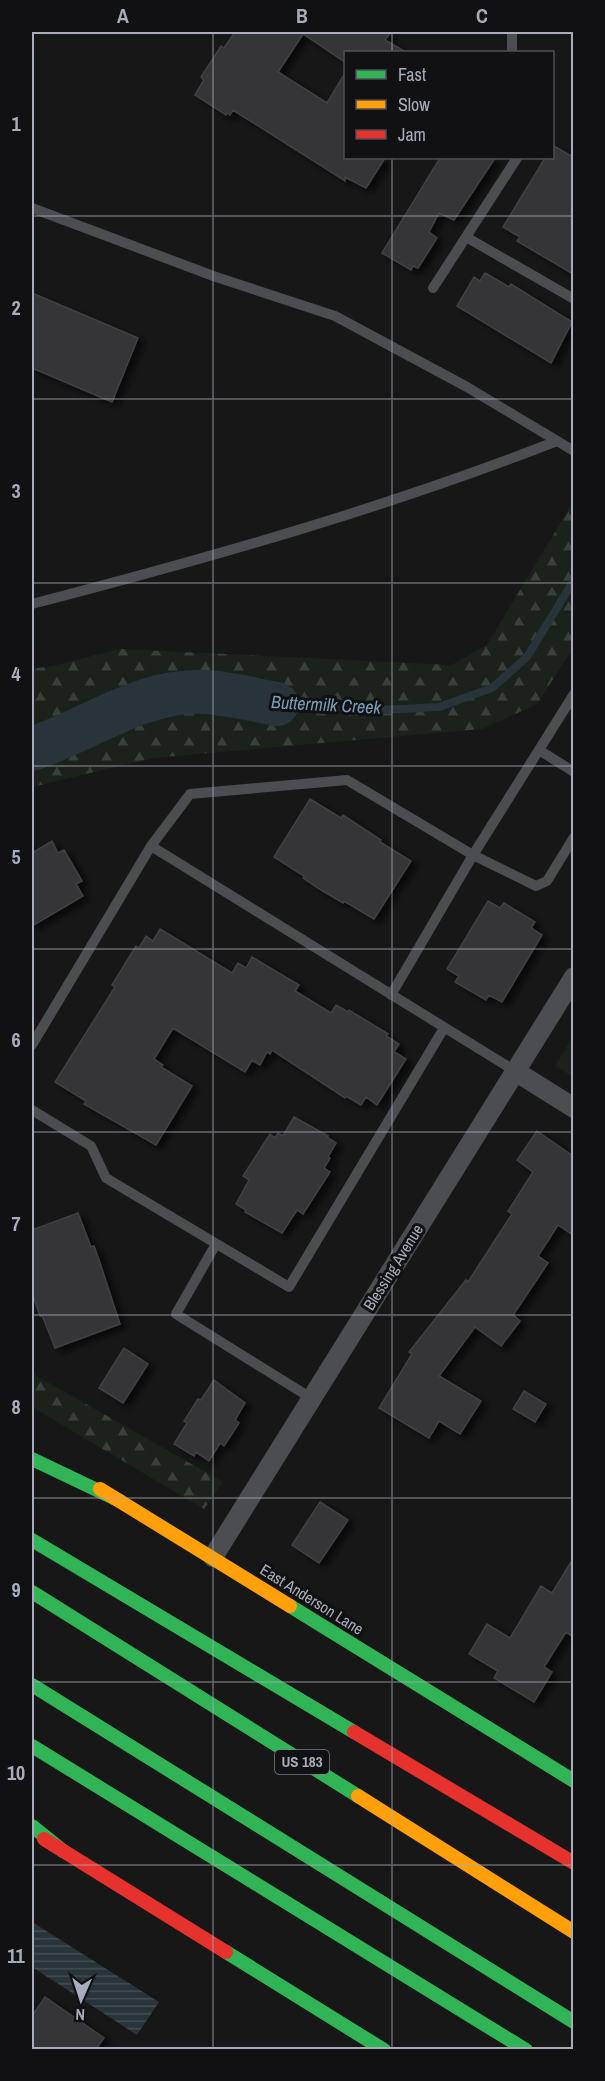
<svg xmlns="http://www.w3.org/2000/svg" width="605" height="2081" viewBox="0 0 605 2081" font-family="'Archivo Narrow',sans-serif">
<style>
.green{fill:#1b221b}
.forest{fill:url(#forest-firs)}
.water{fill:url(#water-rules)}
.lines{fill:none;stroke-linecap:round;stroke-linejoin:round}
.stream{stroke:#29333a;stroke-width:8}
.river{stroke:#29333a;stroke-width:44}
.building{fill:#353537;stroke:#404144;stroke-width:1.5;filter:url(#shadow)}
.lane{stroke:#4b4d50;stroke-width:10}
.street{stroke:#4b4d50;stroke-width:20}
.fast{stroke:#30b455;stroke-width:14}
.slow{stroke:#ff9f0a;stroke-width:14}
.jam{stroke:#e5322d;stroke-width:14}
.grid{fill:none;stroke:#a7adba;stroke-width:1.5;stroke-opacity:0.55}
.labels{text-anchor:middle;stroke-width:6;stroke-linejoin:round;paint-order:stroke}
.shield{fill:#111113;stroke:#7a7e88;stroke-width:1.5}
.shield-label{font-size:15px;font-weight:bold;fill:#a7adba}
.street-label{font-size:16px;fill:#a7adba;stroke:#111113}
.water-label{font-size:18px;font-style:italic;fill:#7b9eb8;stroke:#111113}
.neatline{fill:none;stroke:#a7adba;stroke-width:2}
.grid-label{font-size:20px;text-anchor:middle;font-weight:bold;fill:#a7adba}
</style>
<defs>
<pattern id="forest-firs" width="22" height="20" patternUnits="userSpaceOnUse" patternTransform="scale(1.5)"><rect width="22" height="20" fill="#1b221b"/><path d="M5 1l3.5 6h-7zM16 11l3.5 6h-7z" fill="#393f3a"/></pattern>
<pattern id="water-rules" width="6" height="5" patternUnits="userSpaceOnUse" patternTransform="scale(1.5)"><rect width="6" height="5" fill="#29333a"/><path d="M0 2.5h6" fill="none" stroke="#454e54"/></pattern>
<filter id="shadow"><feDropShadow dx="6" dy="4" stdDeviation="3" flood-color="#0009"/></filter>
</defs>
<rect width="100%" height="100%" fill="#171717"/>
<path class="green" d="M 573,1036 L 574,1077 L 573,1077 L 555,1066 Z"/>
<path class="forest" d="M 573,502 L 573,648 L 537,704 L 482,729 L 153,758 L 32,787 L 32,669 L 57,665 L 120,649 L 452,665 L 487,645 Z
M 32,1366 L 35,1375 L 223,1482 L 204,1509 L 32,1407 Z"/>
<path class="water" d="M 32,1922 L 159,2002 L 137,2035 L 32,1967 Z"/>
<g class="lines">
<path class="stream" d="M 277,704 L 381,710 L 439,707 L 492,688 L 527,657 L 574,580"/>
<path class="river" d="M 32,749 C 89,730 141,689 205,692 C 229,693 254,700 277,704"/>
</g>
<path class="building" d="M 235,32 L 391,32 L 385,40 L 406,52 L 345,52 L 345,62 L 303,34 L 278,72 L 327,103 L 345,73 L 345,158 L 385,158 L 366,188 L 345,177 L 345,181 L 233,110 L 230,115 L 227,113 L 226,115 L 195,95 L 204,80 L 201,77 L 221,46 L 224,48 Z
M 552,145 L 573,157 L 573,274 L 517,241 L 520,237 L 503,227 L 545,158 L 552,158 Z
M 440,158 L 495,158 L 454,220 L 439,213 L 429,232 L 437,238 L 418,268 L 413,266 L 411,270 L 382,253 Z
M 485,273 L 509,287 L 511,284 L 572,322 L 551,363 L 457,306 L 474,277 L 480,281 Z
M 32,293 L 138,338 L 112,402 L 32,368 Z
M 310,799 L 341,818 L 343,815 L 381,840 L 380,842 L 411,861 L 374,919 L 344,901 L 343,903 L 318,888 L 303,878 L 304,876 L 274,857 Z
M 52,841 L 58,853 L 64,850 L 82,881 L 76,884 L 83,896 L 32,926 L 32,853 Z
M 488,901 L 500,908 L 504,903 L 535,922 L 531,928 L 542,935 L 502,1002 L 489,995 L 486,1000 L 455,982 L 459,976 L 447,969 Z
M 160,929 L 232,973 L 238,963 L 246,968 L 252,957 L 299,985 L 295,991 L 331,1013 L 336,1005 L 348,1012 L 349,1010 L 388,1034 L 386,1036 L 399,1044 L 394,1052 L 406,1059 L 377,1105 L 366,1097 L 361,1105 L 346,1096 L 345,1098 L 272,1050 L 270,1054 L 267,1052 L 260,1065 L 252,1060 L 245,1072 L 173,1028 L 154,1059 L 163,1065 L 161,1067 L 192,1086 L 156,1145 L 84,1104 L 86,1101 L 55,1082 L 115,987 L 112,985 L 136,946 L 139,948 L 146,936 L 153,941 Z
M 294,1117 L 328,1136 L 327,1137 L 336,1143 L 328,1157 L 330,1158 L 324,1168 L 330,1172 L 303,1214 L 297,1210 L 282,1233 L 245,1212 L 246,1210 L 236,1204 L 249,1180 L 243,1176 L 270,1134 L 275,1138 L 278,1133 L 283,1136 Z
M 537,1131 L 573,1156 L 573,1235 L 558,1225 L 538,1256 L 548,1263 L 513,1315 L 520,1321 L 501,1346 L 475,1327 L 439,1376 L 481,1401 L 460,1434 L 439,1421 L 429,1438 L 379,1408 L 412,1354 L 409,1352 L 466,1280 L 468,1282 L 512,1214 L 508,1211 L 533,1172 L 517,1160 Z
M 78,1213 L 91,1247 L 94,1246 L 99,1260 L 120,1324 L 55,1348 L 42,1315 L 40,1316 L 32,1293 L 32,1230 Z
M 124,1348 L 148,1364 L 123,1403 L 99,1388 Z
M 214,1380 L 245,1403 L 235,1420 L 239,1423 L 224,1446 L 220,1443 L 209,1461 L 196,1452 L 194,1456 L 174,1444 L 187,1423 L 184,1421 L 198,1399 L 201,1400 Z
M 524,1391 L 546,1404 L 535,1422 L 513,1409 Z
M 320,1502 L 348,1520 L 319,1563 L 292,1545 Z
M 573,1559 L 573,1637 L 566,1632 L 544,1667 L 552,1672 L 534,1702 L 494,1678 L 498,1671 L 469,1654 L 487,1624 L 510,1638 L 541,1586 L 552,1593 Z
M 45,1997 L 104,2038 L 96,2049 L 32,2049 L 32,2016 Z"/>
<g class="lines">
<path class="lane" d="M 512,52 L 512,32
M 32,208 L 216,277 L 335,316 L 467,387 L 574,451
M 466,237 L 574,299
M 433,288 L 517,158
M 32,604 C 209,558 386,508 557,441
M 539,750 L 574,772
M 151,846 L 190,794 L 347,780 L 473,855 L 574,694
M 391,995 L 473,855 L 536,886 L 547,881 L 574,837
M 32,1045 L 151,846 L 515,1071
M 32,1110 L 91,1146 L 106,1178 L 289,1287 L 444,1028
M 216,1244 L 176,1314 L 311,1398"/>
<path class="street" d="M 515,1071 L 574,1108
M 213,1557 L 574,977"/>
<path class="fast" d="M 32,1459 L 120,1501
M 32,1540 L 354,1732
M 32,1592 L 358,1796
M 290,1606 L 574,1781
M 32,1685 L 574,2022
M 32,1746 L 526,2050
M 32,1826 L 63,1851
M 226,1952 L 384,2050"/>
<path class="slow" d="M 100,1489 L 290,1606
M 358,1796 L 574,1932"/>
<path class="jam" d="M 354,1732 L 574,1863
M 44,1839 L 226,1952"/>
</g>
<path class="grid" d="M 213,32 L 213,2050M 392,32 L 392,52M 392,158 L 392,2050M 32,216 L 574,216M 32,399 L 574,399M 32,583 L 574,583M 32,766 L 574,766M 32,949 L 574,949M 32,1132 L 574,1132M 32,1315 L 574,1315M 32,1498 L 574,1498M 32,1682 L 574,1682M 32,1865 L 574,1865"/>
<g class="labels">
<rect class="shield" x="275" y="1750" width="54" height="24" rx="4.5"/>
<g class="shield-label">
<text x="302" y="1767">US 183</text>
</g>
<g class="street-label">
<text transform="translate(393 1267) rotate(-58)" y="6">Blessing Avenue</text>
<text transform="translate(312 1599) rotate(32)" y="6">East Anderson Lane</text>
</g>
<g class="water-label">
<text transform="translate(326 705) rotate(3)" y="6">Buttermilk Creek</text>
</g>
</g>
<rect width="605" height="2081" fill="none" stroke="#111113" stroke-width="66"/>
<rect x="344" y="51" width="210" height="108" fill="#111113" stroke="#4d4f56" stroke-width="1.5"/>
<rect x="356" y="70" width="30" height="9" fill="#30b455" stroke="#4d4f56" stroke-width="1.5"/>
<text x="398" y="81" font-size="18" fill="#a7adba">Fast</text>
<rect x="356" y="100" width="30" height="9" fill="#ff9f0a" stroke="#4d4f56" stroke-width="1.5"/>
<text x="398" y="111" font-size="18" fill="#a7adba">Slow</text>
<rect x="356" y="130" width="30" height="9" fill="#e5322d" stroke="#4d4f56" stroke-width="1.5"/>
<text x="398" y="141" font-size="18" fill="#a7adba">Jam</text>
<g transform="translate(81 2000) rotate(183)" stroke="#111113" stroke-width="4.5" paint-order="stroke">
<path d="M0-4.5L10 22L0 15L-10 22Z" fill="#a7adba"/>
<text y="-9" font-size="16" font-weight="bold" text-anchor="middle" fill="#a7adba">N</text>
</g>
<rect x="33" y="33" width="539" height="2015" class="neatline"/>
<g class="grid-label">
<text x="123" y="23">A</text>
<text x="302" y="23">B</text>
<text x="482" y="23">C</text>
<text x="16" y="131">1</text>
<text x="16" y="315">2</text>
<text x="16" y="498">3</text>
<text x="16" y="681">4</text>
<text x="16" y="864">5</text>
<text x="16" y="1047">6</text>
<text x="16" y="1231">7</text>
<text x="16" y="1414">8</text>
<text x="16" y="1597">9</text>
<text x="16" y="1780">10</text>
<text x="16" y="1963">11</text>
</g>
</svg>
